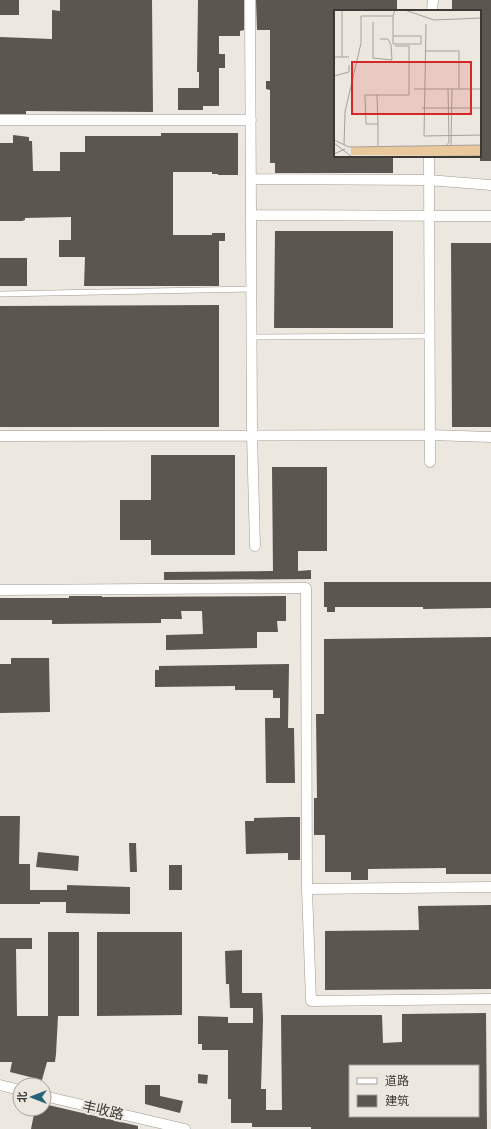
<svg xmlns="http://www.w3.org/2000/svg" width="491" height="1129" viewBox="0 0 491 1129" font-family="'Alegreya Sans','Noto Sans SC',sans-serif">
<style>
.building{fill:#5b564f;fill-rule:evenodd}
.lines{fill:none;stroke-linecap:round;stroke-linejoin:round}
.lane-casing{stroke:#9f9a92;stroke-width:6}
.street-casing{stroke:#9f9a92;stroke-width:11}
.lane{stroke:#fff;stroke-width:5}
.street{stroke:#fff;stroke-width:10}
.labels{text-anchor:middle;stroke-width:4;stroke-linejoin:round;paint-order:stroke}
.street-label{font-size:14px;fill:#3b3835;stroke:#ece7df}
.inset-road{fill:none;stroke:#a5a19b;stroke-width:1}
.view{fill:#d62828;fill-opacity:0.15;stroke:#d62828;stroke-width:2}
.inset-edge{fill:none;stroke:#3b3835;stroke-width:2}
</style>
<rect width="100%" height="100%" fill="#ece7df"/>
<path class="building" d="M 0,0 L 19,0 L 19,15 L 0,15 Z
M 60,0 L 152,0 L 153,112 L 26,111 L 26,114 L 0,114 L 0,37 L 52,39 L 52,10 L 60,11 Z
M 198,0 L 244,0 L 244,30 L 240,31 L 240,36 L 219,36 L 219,54 L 225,54 L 225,68 L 219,68 L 219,106 L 203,106 L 203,110 L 178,110 L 178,88 L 199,88 L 199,72 L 197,72 Z
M 256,0 L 397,0 L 397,11 L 335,11 L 335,156 L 393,156 L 393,173 L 275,173 L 275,163 L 270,163 L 270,90 L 266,89 L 266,81 L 270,81 L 270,30 L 257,30 Z
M 452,0 L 491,0 L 491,161 L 480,161 L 480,11 L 452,11 Z
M 161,133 L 238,133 L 238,175 L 218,175 L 218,174 L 212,174 L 212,172 L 173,172 L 173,235 L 212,235 L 212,233 L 225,233 L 225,241 L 219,241 L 219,286 L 84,286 L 85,257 L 59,257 L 59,240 L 71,240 L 71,217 L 25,218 L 25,220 L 22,221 L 0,221 L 0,143 L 13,143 L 13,135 L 29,137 L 29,141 L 32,141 L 33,171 L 60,171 L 60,152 L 85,152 L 85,136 L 161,136 Z
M 275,231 L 393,231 L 393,328 L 274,328 Z
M 451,243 L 491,243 L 491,427 L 452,427 Z
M 0,258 L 27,258 L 27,286 L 0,286 Z
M 219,305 L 219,427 L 0,427 L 0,306 Z
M 151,455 L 235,455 L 235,555 L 151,555 L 151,540 L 120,540 L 120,500 L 151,500 Z
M 272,467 L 327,467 L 327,551 L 298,551 L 298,571 L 311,570 L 311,579 L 164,580 L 164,572 L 273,571 Z
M 324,582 L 491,582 L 491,608 L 423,609 L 423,607 L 335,607 L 335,612 L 327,612 L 327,607 L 324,607 Z
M 69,596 L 102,596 L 102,597 L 286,596 L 286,621 L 277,621 L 278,632 L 257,632 L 257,648 L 166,650 L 166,635 L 203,634 L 202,611 L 181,611 L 182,619 L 161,619 L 161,623 L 52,624 L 52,620 L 0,620 L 0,598 L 69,598 Z
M 491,637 L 491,874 L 446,874 L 446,868 L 368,869 L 368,880 L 351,880 L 351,872 L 325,872 L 325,835 L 314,835 L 314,798 L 317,798 L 316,714 L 324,714 L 324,639 Z
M 11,658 L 49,658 L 50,712 L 0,713 L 0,664 L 11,664 Z
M 289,664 L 288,728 L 294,728 L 295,783 L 266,783 L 265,718 L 280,718 L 280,698 L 273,698 L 273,690 L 235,690 L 235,686 L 155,687 L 155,670 L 159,670 L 159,666 Z
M 0,816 L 20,816 L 19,864 L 30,864 L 30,890 L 67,890 L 67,885 L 130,887 L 130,914 L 66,913 L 66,902 L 40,902 L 40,904 L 0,904 Z
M 288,817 L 300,817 L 300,860 L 288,860 L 288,853 L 246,854 L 245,821 L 254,821 L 254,818 Z
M 129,843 L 136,843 L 137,872 L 130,872 Z
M 38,852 L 79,856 L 78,871 L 36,867 Z
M 169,865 L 182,865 L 182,890 L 169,890 Z
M 491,905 L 491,989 L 325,990 L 325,931 L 419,930 L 418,906 Z
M 48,932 L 79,932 L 79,1016 L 58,1016 L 56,1054 L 55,1062 L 47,1062 L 42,1080 L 10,1072 L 12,1062 L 0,1062 L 0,938 L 32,938 L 32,949 L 16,949 L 17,1016 L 48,1016 Z
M 97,932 L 182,932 L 182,1015 L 97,1016 Z
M 242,950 L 242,993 L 262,993 L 263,1020 L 261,1089 L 266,1089 L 266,1110 L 282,1110 L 281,1015 L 382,1015 L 383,1043 L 402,1042 L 402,1014 L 486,1013 L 487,1129 L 311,1129 L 311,1127 L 252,1127 L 252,1123 L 231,1123 L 231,1099 L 228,1099 L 228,1050 L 202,1050 L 202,1044 L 198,1044 L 198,1016 L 228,1017 L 228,1023 L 253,1023 L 253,1008 L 230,1008 L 229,984 L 226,984 L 225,951 ZM 350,1066 L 478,1066 L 478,1116 L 350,1116 Z
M 198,1074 L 208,1075 L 207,1084 L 198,1083 Z
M 145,1085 L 160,1085 L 160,1096 L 183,1101 L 180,1113 L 145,1104 Z
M 44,1104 L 138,1126 L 138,1129 L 31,1129 L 35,1109 L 44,1109 Z"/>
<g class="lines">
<g class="lane-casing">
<path id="lane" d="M 0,294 L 252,289
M 253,337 L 430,336"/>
</g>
<g class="street-casing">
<path id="street" d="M 250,0 L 252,435 L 255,546
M 432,11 L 433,0
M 0,120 L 251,120
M 429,156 L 430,462
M 251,179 L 428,180 L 491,185
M 252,215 L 491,216
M 0,436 L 430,435 L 491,437
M 0,590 L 306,588 L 307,889
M 491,887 L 307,889 L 311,1001 L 491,999
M 0,1085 L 20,1090
M 44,1096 L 185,1129"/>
</g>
<use href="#lane" class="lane"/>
<use href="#street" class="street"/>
</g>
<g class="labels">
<g class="street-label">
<text transform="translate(103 1110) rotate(13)" y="5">丰收路</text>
</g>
</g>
<g transform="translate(334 10)">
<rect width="147" height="147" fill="#ece7df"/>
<path d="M 147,135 L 147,146 L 17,145 L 17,137 Z" fill="#e9c99c"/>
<path class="inset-road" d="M 71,0 L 100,10 L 147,8M 39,12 L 39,48 L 58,50 L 57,35 L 54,29 L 46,29M 92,14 L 90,126 L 147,125M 59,26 L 59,34 L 87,34 L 87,26 L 59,26 L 59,6M 91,41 L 125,41 L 125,79M 0,47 L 15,47M 8,47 L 8,0M 0,66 L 15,62 L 15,55M 80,79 L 147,79M 43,85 L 75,85 L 75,36 L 61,36M 88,98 L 147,98M 44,114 L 32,114 L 31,85 L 43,85 L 44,114 L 44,136M 0,130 L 15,137 L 147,135M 0,133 L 18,147M 10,135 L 11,102 L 27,33 L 27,6 L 59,6 L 61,0M 113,135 L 115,132 L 114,79M 117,135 L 118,79M 0,144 L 11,139M 23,147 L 147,146"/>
<path class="view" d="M 18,52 L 137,52 L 137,104 L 18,104 Z"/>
<rect width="147" height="147" class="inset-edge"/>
</g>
<rect x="349" y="1065" width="130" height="52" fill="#ece7df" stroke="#a5a19b"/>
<rect x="357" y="1078" width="20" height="6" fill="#ffffff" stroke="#a5a19b"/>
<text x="385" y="1085" font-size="12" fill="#3b3835">道路</text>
<rect x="357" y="1095" width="20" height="12" fill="#5b564f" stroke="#a5a19b"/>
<text x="385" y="1105" font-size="12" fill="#3b3835">建筑</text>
<g transform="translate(32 1097) rotate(270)"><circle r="19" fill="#ece7df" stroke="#a5a19b"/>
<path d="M0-3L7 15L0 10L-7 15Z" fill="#26627a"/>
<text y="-6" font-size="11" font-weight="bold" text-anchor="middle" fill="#3b3835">北</text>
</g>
</svg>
